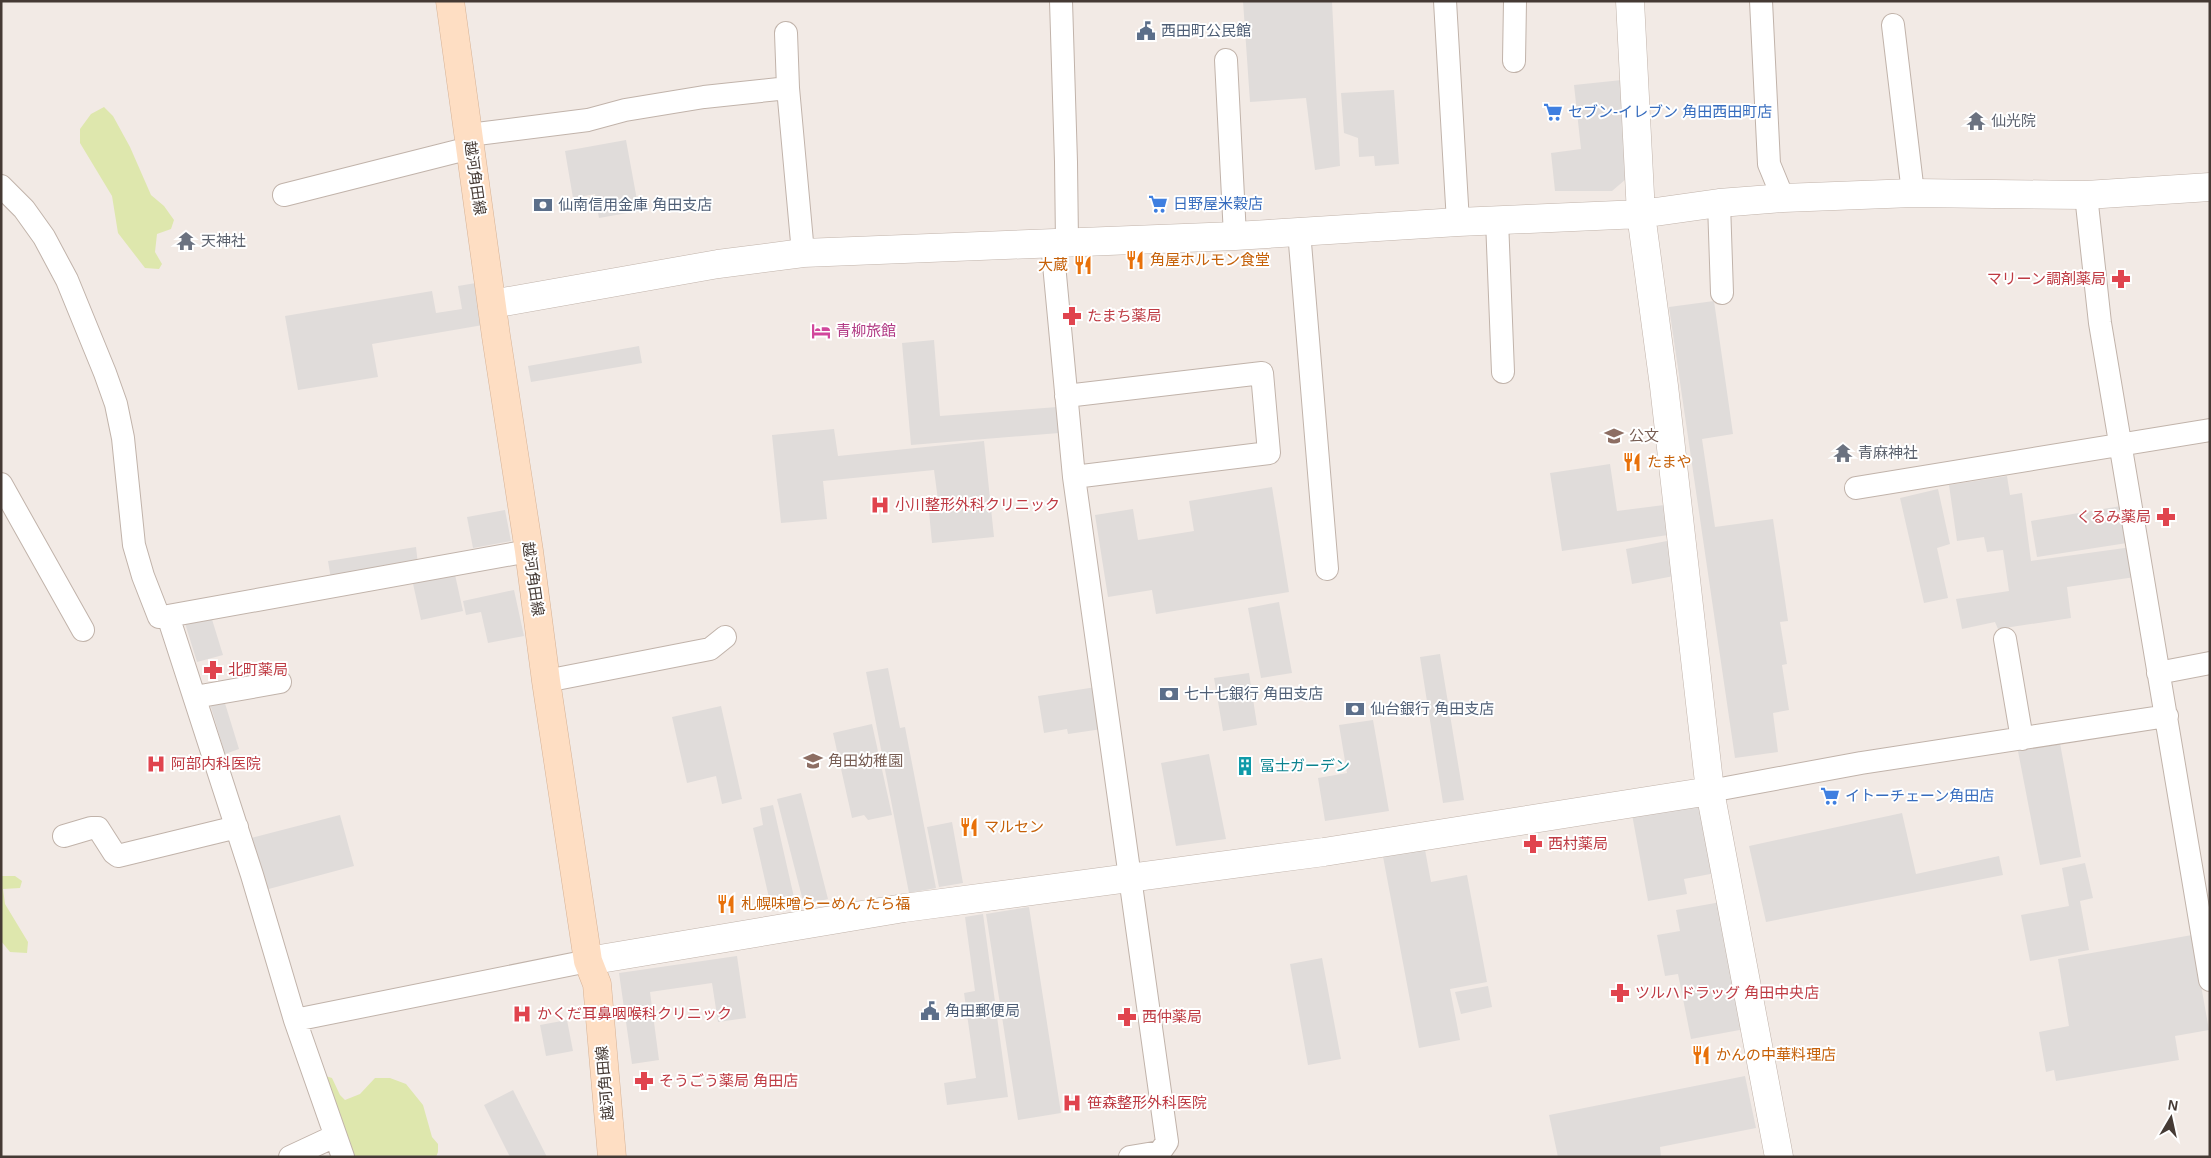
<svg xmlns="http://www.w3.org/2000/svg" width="2211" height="1158" viewBox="0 0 2211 1158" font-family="Helvetica,'Noto Sans JP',sans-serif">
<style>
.green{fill:#dee7ad}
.parking{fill:#e0dcda}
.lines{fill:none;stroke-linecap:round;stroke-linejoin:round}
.minor-casing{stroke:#c1b3aa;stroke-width:24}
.tertiary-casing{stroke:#c1b3aa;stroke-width:29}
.secondary-casing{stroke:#d6b296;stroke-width:29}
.minor{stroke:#fff;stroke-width:22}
.tertiary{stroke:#fff;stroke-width:28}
.secondary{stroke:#fedec3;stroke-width:28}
.labels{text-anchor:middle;stroke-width:4;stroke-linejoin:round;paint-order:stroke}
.service-label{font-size:15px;fill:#4e5e75;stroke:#fff;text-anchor:start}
.shop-label{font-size:15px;fill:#366cbe;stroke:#fff;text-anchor:start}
.worship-label{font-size:15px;fill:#5b616d;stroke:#fff;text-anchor:start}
.street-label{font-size:15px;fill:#453a34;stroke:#fff}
.food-label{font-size:15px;fill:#c56008;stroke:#fff;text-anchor:start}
.health-label{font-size:15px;fill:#be3a42;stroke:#fff;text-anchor:start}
.hotel-label{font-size:15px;fill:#b23c85;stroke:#fff;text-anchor:start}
.education-label{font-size:15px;fill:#785e54;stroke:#fff;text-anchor:start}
.culture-label{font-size:15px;fill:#0d838f;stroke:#fff;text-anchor:start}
</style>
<rect width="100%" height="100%" fill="#f2eae5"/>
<path class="green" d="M 104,107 L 113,116 L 130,147 L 151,195 L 164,206 L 174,220 L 171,229 L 157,234 L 155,252 L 162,264 L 159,269 L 145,268 L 118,233 L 112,196 L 80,143 L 80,129 L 91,114 Z
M 1,876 L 15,876 L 22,881 L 20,888 L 3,889 L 5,904 L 28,942 L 27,953 L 10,952 L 1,941 Z
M 322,1075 L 332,1078 L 340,1095 L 345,1100 L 360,1094 L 375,1078 L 390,1078 L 406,1084 L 423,1105 L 432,1137 L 438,1144 L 438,1152 L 436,1157 L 352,1157 Z"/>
<path class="parking" d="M 1243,1 L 1332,1 L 1340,166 L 1315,170 L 1306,98 L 1250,102 Z
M 1622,80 L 1626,179 L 1612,191 L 1555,191 L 1551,153 L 1581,149 L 1574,85 Z
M 1394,90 L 1399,164 L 1375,166 L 1374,156 L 1359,157 L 1358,138 L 1344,133 L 1341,93 Z
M 626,140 L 639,211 L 599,218 L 595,194 L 573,198 L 565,151 Z
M 476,283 L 483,325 L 372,344 L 378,377 L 298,390 L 285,316 L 432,291 L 436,313 L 462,309 L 458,286 Z
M 1714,301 L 1733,434 L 1702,439 L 1715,527 L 1773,519 L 1788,621 L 1780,622 L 1787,664 L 1782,665 L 1789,710 L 1773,713 L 1778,752 L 1735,758 L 1669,307 Z
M 934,340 L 940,416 L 1057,407 L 1059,433 L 911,445 L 902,343 Z
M 639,346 L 642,363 L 531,382 L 528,366 Z
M 834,429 L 838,456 L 984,441 L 994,537 L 932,543 L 928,501 L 938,500 L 934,470 L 823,481 L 827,519 L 781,523 L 772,435 Z
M 1610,464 L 1617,511 L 1664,505 L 1668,535 L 1562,551 L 1550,473 Z
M 2007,476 L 2010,495 L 2022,493 L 2031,561 L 2132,547 L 2135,577 L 2067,587 L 2071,618 L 1998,629 L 1995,622 L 1962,629 L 1956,599 L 2009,591 L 2003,550 L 1987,552 L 1984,537 L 1957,541 L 1949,485 Z
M 1272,487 L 1289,592 L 1156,614 L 1152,590 L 1108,597 L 1095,515 L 1133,509 L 1138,540 L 1194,531 L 1189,501 Z
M 1938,489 L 1950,544 L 1937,548 L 1948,598 L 1924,603 L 1900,498 Z
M 2121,506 L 2127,543 L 2037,557 L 2031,521 Z
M 505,510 L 511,541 L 473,548 L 467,517 Z
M 1667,541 L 1674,576 L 1632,584 L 1626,549 Z
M 416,547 L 418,565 L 331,579 L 328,561 Z
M 454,570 L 463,611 L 421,620 L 412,579 Z
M 514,590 L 524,636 L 488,643 L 481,612 L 466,615 L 463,601 Z
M 1279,602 L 1292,673 L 1261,678 L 1248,608 Z
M 210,613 L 223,655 L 197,662 L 184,620 Z
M 1440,654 L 1464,800 L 1443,803 L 1420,657 Z
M 888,668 L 900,728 L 905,727 L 936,888 L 909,893 L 866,672 Z
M 1249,673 L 1257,725 L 1223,731 L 1214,678 Z
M 1096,687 L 1102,729 L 1068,734 L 1067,729 L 1044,733 L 1038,696 Z
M 224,700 L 239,749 L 225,754 L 210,704 Z
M 721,706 L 742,799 L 722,804 L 716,776 L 687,783 L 672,717 Z
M 1373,720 L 1389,811 L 1325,821 L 1318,778 L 1347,773 L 1339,725 Z
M 872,724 L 892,815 L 868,820 L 864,815 L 852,818 L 833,733 Z
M 2059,738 L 2081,857 L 2040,865 L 2017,746 Z
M 1209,754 L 1226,839 L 1176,846 L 1161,763 Z
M 801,793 L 828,899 L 804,905 L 777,799 Z
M 1707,795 L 1721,872 L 1684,879 L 1687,894 L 1648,901 L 1631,809 Z
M 773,805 L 796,906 L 772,911 L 753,828 L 763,825 L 760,808 Z
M 1902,813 L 1916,874 L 1999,856 L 2003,875 L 1766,922 L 1749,846 Z
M 340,815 L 354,866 L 265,890 L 251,838 Z
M 952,822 L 963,883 L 939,887 L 927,827 Z
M 1423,839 L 1431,882 L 1467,875 L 1487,982 L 1450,989 L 1460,1040 L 1419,1048 L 1381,846 Z
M 2085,863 L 2093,898 L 2080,901 L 2089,950 L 2030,961 L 2021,915 L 2069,906 L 2062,868 Z
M 1721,902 L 1745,1029 L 1691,1039 L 1678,974 L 1665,976 L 1657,935 L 1680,931 L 1676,910 Z
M 1029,907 L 1061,1113 L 1018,1120 L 986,914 Z
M 983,914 L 1008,1097 L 947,1105 L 944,1083 L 976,1078 L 964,993 L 975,991 L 965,917 Z
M 2192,935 L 2209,1030 L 2175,1036 L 2179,1060 L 2056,1081 L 2054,1070 L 2046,1072 L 2039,1032 L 2069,1026 L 2058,959 Z
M 737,956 L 746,1018 L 718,1022 L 712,983 L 650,992 L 659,1060 L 632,1064 L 619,973 Z
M 1322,958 L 1341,1059 L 1308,1065 L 1290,964 Z
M 1488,986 L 1492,1007 L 1461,1014 L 1455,992 Z
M 567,1020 L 573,1051 L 546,1056 L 540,1025 Z
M 1745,1076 L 1756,1128 L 1660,1147 L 1661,1157 L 1558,1157 L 1549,1115 Z
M 513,1090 L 547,1157 L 510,1157 L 484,1105 Z"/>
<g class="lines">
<g class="minor-casing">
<path id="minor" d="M 1061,1 L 1066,162 L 1067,242
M 1445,1 L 1458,222
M 1761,1 L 1769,164 L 1783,198
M 1893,25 L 1913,193
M 786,33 L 788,88 L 803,253
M 1226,60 L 1235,236
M 1514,61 L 1515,1
M 469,135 L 588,120 L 625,110 L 704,97 L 788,88
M 1,186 L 24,209 L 44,237 L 67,280 L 105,373 L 116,404 L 123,438 L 134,545 L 143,576 L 159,617
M 284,195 L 470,148
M 2086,195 L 2100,323 L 2210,980
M 1719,203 L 1722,293
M 1497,220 L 1503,372
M 1299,231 L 1327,569
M 1052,243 L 1074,477 L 1167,1142 L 1160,1152 L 1130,1157
M 1066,396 L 1262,373 L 1269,453 L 1074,477
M 1,484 L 83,630
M 1856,488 L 2210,430
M 2005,639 L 2022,739
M 2158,673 L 2210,663
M 546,681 L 710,649 L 725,637
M 195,697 L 280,682
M 1710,791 L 1861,763 L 2167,716
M 64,836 L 91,828 L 98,828 L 114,853 L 118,856 L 237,827
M 295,1020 L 588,961
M 290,1157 L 335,1136
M 343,1157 L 295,1020 L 252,875 L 168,616 L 529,551"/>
</g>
<g class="tertiary-casing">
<path id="tertiary" d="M 1630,1 L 1641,214 L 1664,386 L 1710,791 L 1779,1157
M 492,304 L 718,264 L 803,253 L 1235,236 L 1458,222 L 1641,214 L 1719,203 L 1783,198 L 1913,193 L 2086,195 L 2210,187
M 588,961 L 904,908 L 1324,852 L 1710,791"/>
</g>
<g class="secondary-casing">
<path id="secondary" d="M 450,1 L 496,336 L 529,551 L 546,681 L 588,961 L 597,984 L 612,1157"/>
</g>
<use href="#minor" class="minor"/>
<use href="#tertiary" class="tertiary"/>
<use href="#secondary" class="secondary"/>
</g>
<defs>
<g id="civic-bare" transform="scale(1.5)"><path d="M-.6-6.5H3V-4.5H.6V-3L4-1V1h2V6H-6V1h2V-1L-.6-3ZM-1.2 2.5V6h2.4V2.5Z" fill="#5c6f8a" stroke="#fff" stroke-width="2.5" paint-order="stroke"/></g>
<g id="supermarket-bare" transform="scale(1.5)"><path d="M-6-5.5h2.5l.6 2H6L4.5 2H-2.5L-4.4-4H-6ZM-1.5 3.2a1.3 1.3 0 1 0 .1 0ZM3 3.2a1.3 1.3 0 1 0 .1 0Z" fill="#3f7fe0" stroke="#fff" stroke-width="2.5" paint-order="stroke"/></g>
<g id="temple-bare" transform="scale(1.5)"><path d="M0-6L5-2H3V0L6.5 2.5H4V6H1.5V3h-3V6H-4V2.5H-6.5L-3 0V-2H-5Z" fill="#6b7280" stroke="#fff" stroke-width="2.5" paint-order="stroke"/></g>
<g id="bank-bare" transform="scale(1.5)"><path d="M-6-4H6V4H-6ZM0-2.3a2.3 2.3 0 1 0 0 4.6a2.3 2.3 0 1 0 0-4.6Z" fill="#5c6f8a" stroke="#fff" stroke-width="2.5" paint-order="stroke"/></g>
<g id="restaurant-bare" transform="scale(1.5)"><path d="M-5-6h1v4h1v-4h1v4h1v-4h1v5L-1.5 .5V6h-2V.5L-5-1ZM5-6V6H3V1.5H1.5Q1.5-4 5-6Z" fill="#e8710a" stroke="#fff" stroke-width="2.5" paint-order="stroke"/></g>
<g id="pharmacy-bare" transform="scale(1.5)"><path d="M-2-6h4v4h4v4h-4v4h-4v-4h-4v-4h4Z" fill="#e0444e" stroke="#fff" stroke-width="2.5" paint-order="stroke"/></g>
<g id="hotel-bare" transform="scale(1.5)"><path d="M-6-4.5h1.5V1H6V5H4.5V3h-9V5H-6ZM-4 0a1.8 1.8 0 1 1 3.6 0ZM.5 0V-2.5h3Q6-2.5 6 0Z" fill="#d1479c" stroke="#fff" stroke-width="2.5" paint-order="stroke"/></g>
<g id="school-bare" transform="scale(1.5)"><path d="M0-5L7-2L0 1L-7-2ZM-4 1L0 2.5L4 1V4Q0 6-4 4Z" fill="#8d6e63" stroke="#fff" stroke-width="2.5" paint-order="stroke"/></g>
<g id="hospital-bare" transform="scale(1.5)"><path d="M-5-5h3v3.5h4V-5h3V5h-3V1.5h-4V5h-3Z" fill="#e0444e" stroke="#fff" stroke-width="2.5" paint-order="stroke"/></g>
<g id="building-bare" transform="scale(1.5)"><path d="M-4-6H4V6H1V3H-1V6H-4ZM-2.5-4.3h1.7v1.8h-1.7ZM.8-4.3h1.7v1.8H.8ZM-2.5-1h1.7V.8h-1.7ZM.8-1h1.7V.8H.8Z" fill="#0f9aa8" stroke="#fff" stroke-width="2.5" paint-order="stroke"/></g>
</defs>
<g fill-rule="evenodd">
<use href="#civic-bare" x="1146" y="31"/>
<use href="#supermarket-bare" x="1553" y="112"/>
<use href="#temple-bare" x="1976" y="121"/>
<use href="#supermarket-bare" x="1158" y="204"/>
<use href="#bank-bare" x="543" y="205"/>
<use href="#temple-bare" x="186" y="241"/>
<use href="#restaurant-bare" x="1135" y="260"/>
<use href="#restaurant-bare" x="1083" y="265"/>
<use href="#pharmacy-bare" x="2121" y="279"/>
<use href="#pharmacy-bare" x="1072" y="316"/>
<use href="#hotel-bare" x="821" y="331"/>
<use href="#school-bare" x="1614" y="436"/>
<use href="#temple-bare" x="1843" y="453"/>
<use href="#restaurant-bare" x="1632" y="462"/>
<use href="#hospital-bare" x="880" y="505"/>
<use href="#pharmacy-bare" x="2166" y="517"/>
<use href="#pharmacy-bare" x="213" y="670"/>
<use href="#bank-bare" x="1169" y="694"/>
<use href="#bank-bare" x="1355" y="709"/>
<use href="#school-bare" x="813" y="761"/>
<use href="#hospital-bare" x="156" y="764"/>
<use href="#building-bare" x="1245" y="766"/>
<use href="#supermarket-bare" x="1830" y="796"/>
<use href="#restaurant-bare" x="969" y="827"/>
<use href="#pharmacy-bare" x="1533" y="844"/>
<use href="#restaurant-bare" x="726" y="904"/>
<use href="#pharmacy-bare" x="1620" y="993"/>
<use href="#civic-bare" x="930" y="1011"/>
<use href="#hospital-bare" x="522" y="1014"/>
<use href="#pharmacy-bare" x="1127" y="1017"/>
<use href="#restaurant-bare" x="1701" y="1055"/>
<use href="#pharmacy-bare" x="644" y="1081"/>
<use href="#hospital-bare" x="1072" y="1103"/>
</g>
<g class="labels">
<g class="service-label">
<text x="1161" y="36">西田町公民館</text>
<text x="558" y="210">仙南信用金庫 角田支店</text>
<text x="1184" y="699">七十七銀行 角田支店</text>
<text x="1370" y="714">仙台銀行 角田支店</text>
<text x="945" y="1016">角田郵便局</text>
</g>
<g class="shop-label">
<text x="1568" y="117">セブン-イレブン 角田西田町店</text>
<text x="1173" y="209">日野屋米穀店</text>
<text x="1845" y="801">イトーチェーン角田店</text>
</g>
<g class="worship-label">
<text x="1991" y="126">仙光院</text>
<text x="201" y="246">天神社</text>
<text x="1858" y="458">青麻神社</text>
</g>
<g class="street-label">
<text transform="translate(475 178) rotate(82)" y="5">越河角田線</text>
<text transform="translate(533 579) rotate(82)" y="5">越河角田線</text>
<text transform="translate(605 1083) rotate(-95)" y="5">越河角田線</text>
</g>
<g class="food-label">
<text x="1150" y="265">角屋ホルモン食堂</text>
<text x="1068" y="270" text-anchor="end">大蔵</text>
<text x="1647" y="467">たまや</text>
<text x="984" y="832">マルセン</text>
<text x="741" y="909">札幌味噌らーめん たら福</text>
<text x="1716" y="1060">かんの中華料理店</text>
</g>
<g class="health-label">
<text x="2106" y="284" text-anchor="end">マリーン調剤薬局</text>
<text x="1087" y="321">たまち薬局</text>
<text x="895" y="510">小川整形外科クリニック</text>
<text x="2151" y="522" text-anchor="end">くるみ薬局</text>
<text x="228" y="675">北町薬局</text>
<text x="171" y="769">阿部内科医院</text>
<text x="1548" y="849">西村薬局</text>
<text x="1635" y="998">ツルハドラッグ 角田中央店</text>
<text x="537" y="1019">かくだ耳鼻咽喉科クリニック</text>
<text x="1142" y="1022">西仲薬局</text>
<text x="659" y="1086">そうごう薬局 角田店</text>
<text x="1087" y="1108">笹森整形外科医院</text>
</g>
<g class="hotel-label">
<text x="836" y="336">青柳旅館</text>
</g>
<g class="education-label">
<text x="1629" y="441">公文</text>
<text x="828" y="766">角田幼稚園</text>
</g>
<g class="culture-label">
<text x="1260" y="771">冨士ガーデン</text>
</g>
</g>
<rect width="2211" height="1158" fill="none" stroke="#453a34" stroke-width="5"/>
<g transform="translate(2171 1118) rotate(9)" stroke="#ffffff" stroke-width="4" paint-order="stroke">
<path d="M0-4L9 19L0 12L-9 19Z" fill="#453a34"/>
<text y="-8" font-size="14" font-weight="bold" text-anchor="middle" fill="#453a34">N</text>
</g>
</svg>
